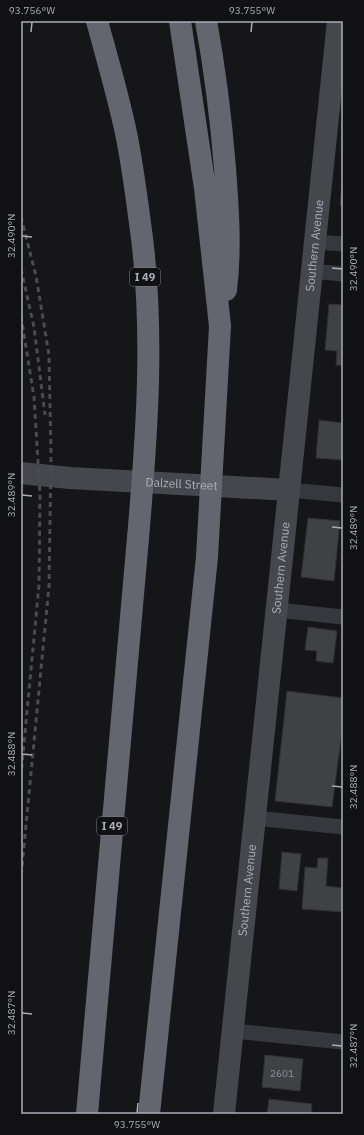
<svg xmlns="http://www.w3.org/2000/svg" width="364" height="1135" viewBox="0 0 364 1135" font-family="'IBM Plex Sans',sans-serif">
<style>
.building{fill:#404145;stroke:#303034}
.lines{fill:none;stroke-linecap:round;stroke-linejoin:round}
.street{stroke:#37383d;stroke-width:15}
.secondary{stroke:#45474d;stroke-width:22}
.highway{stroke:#63666e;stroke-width:22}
.rail{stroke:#4a4c52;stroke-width:3;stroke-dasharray:5 4;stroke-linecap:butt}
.highway-bridge{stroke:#63666e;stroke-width:22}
.ticks{fill:none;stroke:#a8adb8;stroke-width:1.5}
.labels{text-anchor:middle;stroke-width:3;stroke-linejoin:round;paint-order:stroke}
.number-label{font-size:10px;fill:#8e929b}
.shield{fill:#111113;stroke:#7b7e86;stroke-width:1}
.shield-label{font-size:11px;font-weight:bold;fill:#a8adb8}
.street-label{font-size:12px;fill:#a8adb8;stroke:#111113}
.neatline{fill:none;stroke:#a8adb8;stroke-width:1.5}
.ticks-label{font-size:10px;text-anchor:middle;fill:#a8adb8}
</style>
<rect width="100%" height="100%" fill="#161618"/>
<path class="building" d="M 343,174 L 343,206 L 340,205 Z
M 329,304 L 343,305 L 343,366 L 336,365 L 337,351 L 325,350 Z
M 319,420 L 343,423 L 343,460 L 316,458 Z
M 308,518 L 340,521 L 334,581 L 301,577 Z
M 308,627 L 337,631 L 333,663 L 316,661 L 317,651 L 305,650 Z
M 287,691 L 343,698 L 343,724 L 332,807 L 275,801 Z
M 282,852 L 301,854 L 297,891 L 279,889 Z
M 318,858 L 328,858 L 326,886 L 343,888 L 343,912 L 302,909 L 305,867 L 317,868 Z
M 265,1055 L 303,1059 L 300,1091 L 262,1087 Z
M 269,1099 L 312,1104 L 311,1114 L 267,1114 Z"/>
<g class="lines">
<path class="street" d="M 314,242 L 343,244
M 311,271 L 343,274
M 289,490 L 343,495
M 277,610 L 343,617
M 255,818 L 343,827
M 233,1031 L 343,1042"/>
<g class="secondary">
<path id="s1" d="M 21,473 L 70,478 L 289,490"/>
<path id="s2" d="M 224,1114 L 338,21"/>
</g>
<path class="highway" d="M 180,21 L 205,188 L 220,326
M 206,21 C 215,70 221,119 225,168 C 228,209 231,249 226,290
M 87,1114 L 138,538
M 149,1114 L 207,557"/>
<path class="rail" d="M 21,217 L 36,276 L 49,355 L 51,454 L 49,586 L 21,877
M 21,269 L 34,327 L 45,415
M 21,316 L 34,397 L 40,494 L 39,585 L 21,775"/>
<path class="highway-bridge" d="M 97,21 C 107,58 118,95 126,133 C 132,162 136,193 140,223 C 155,327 147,434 138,538
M 207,557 L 220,326"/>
</g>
<path class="ticks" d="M 31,32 L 32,22M 251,32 L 252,22M 22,236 L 32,237M 332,268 L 342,269M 22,495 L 32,496M 332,527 L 342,528M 22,754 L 32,755M 332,786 L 342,787M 22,1013 L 32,1014M 332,1045 L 342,1046M 137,1113 L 138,1103"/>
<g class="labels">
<g class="number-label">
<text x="282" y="1077">2601</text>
</g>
<g class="shield">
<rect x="130" y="268" width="30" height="18" rx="3"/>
<rect x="97" y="817" width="30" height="18" rx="3"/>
</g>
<g class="shield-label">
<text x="145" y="281">I 49</text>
<text x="112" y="830">I 49</text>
</g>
<g class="street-label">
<text dy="4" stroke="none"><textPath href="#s2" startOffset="873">Southern Avenue</textPath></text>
<text dy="4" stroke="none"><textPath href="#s1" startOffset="161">Dalzell Street</textPath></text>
<text dy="4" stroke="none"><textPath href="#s2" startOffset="549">Southern Avenue</textPath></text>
<text dy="4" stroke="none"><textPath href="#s2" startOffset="225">Southern Avenue</textPath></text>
</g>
</g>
<rect width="364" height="1135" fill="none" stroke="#111113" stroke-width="44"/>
<rect x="22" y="22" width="320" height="1091" class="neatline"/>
<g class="ticks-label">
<text x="32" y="14">93.756°W</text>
<text x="252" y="14">93.755°W</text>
<text transform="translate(11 236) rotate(-90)" y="4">32.490°N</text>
<text transform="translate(353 269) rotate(-90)" y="4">32.490°N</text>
<text transform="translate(11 495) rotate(-90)" y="4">32.489°N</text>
<text transform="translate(353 528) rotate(-90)" y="4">32.489°N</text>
<text transform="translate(11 754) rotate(-90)" y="4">32.488°N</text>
<text transform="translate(353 787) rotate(-90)" y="4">32.488°N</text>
<text transform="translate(11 1013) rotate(-90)" y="4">32.487°N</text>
<text transform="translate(353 1046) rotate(-90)" y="4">32.487°N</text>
<text x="137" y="1128">93.755°W</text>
</g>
</svg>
